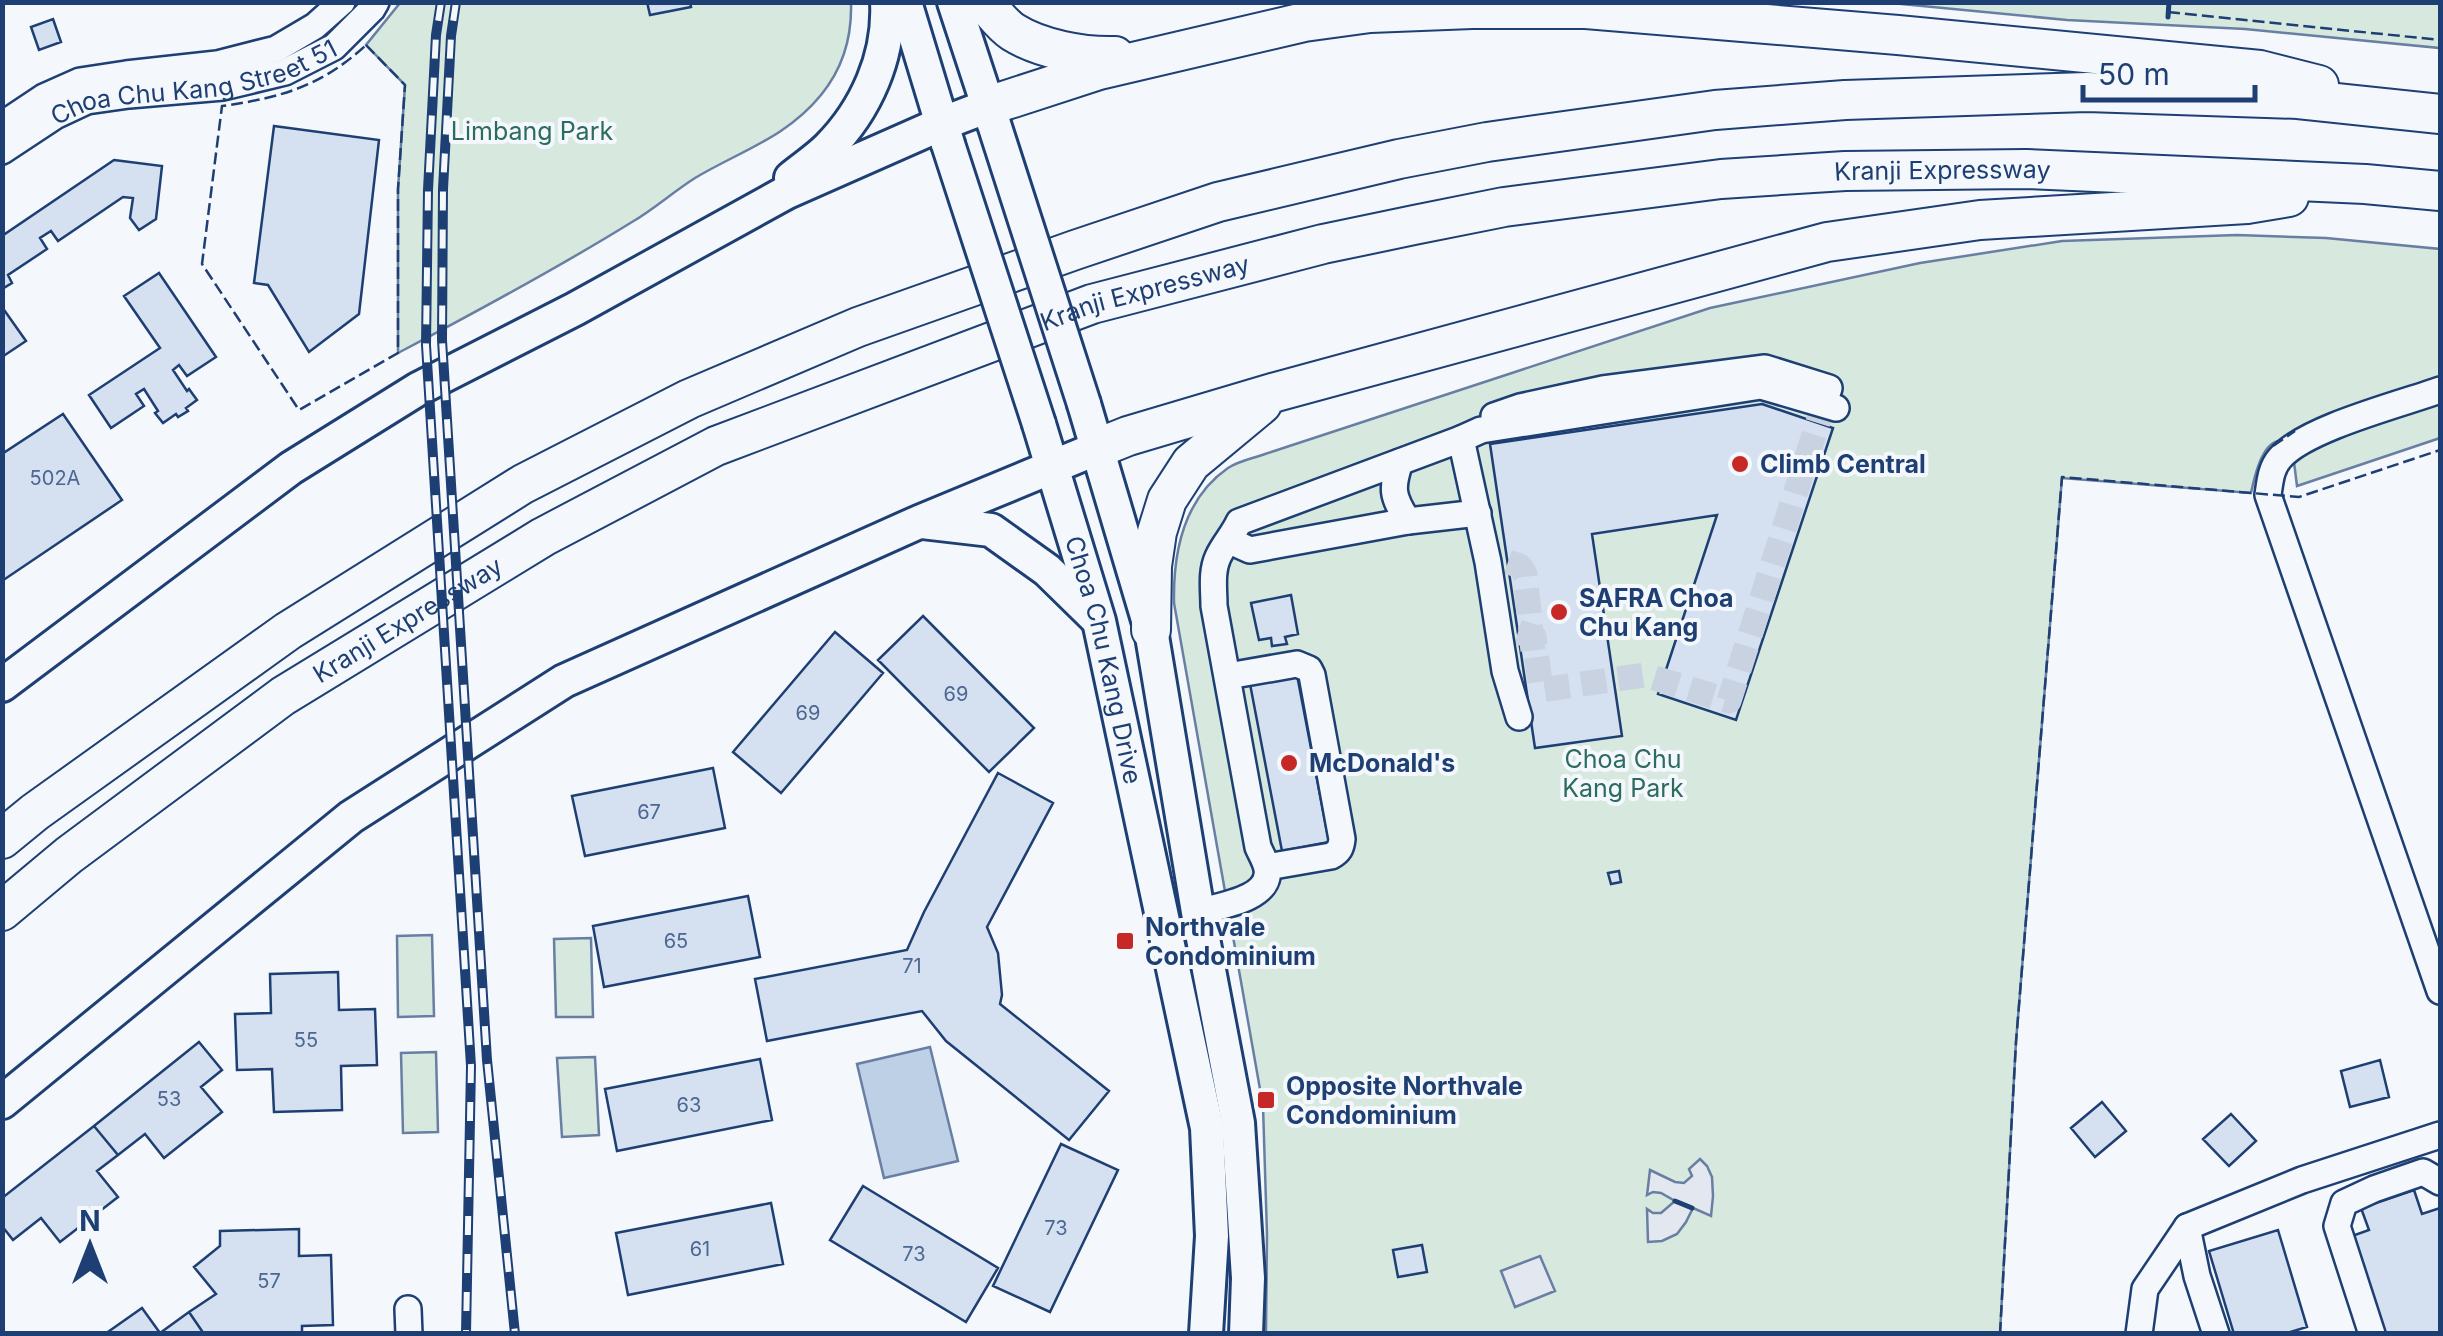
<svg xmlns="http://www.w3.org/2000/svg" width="2443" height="1336" viewBox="0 0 2443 1336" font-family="Inter,sans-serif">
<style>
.green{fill:#d7e8df;stroke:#687fa3;stroke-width:2.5}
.parking{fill:#e3e8f0;stroke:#687fa3;stroke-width:2.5}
.water{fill:#bed0e5;stroke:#687fa3;stroke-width:2.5}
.building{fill:#d5e0f0;stroke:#1d3f73;stroke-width:2.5}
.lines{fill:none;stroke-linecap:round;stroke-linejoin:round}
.minor-tunnel{stroke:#c9d2e0;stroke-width:25;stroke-dasharray:25 12;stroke-linecap:butt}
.minor-casing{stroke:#1d3f73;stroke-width:30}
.major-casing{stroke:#1d3f73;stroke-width:38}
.highway-casing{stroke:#1d3f73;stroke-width:42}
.minor{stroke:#f4f7fb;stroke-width:25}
.major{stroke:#f4f7fb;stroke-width:32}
.highway{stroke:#f4f7fb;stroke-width:38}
.rail-casing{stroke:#1d3f73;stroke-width:10}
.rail{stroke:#f4f7fb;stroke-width:6;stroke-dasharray:19;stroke-linecap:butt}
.major-bridge-casing{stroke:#1d3f73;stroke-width:38;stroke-linecap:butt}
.major-bridge{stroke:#f4f7fb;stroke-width:32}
.fence{stroke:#1d3f73;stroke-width:2.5;stroke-dasharray:12 5;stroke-linecap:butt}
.wall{stroke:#1d3f73;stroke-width:5}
.poi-dot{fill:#c62828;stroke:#f4f7fb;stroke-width:4}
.labels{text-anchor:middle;stroke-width:8;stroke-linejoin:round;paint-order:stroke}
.number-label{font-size:20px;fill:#4b6792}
.street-label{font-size:25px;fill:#1d3f73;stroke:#f4f7fb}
.park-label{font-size:25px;fill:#2c6c60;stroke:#f4f7fb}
.poi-label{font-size:25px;font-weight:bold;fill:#1d3f73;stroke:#f4f7fb;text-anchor:start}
</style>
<rect width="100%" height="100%" fill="#f4f7fb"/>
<path class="green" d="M 400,3 L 851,3 C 852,37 844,67 821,95 C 786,138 740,151 695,178 C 673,192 654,209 632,222 C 556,269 478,311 398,353 L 398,189 L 405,85 L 366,45 Z
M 1891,3 L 2440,3 L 2440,48 L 2245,29 L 2067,20 Z
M 2237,235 L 2326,238 L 2440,249 L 2440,438 L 2297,486 L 2294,462 L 2303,450 C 2297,447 2285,439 2278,441 C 2261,445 2254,479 2251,493 L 2062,478 L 2016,1042 L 2000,1333 L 1266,1333 L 1267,1235 L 1263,1106 L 1174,603 C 1173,552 1183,499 1228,468 C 1238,461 1254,458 1265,454 L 1710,308 L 1920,263 L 2062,241 Z
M 432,935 L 434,1016 L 398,1017 L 397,936 Z
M 591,938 L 593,1017 L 556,1017 L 554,939 Z
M 436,1052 L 438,1132 L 403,1133 L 401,1053 Z
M 595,1057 L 599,1135 L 562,1137 L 557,1058 Z"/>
<path class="parking" d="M 1700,1159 L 1707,1166 L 1712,1177 L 1713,1196 L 1711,1216 L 1693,1208 L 1686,1222 L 1677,1234 L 1662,1241 L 1648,1242 L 1647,1209 L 1653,1213 L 1661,1213 L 1675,1201 L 1661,1193 L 1653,1192 L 1647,1195 L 1650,1170 L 1675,1182 L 1684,1183 L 1692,1176 L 1689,1169 Z
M 1540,1256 L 1555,1291 L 1515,1307 L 1501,1271 Z"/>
<path class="water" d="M 930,1047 L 958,1161 L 884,1178 L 857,1064 Z"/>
<path class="building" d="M 647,2 L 690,2 L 691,7 L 650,15 Z
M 53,19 L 61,42 L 39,50 L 31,27 Z
M 274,126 L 379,140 L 359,314 L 309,352 L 268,285 L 254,283 Z
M 114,160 L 162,166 L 156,219 L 139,230 L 130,218 L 133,198 L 123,197 L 58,241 L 51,231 L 40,238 L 47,249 L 8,275 L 12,283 L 2,289 L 2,236 Z
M 159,273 L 216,357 L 187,376 L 179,365 L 173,370 L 187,391 L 189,389 L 197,400 L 186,408 L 188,411 L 178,417 L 176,414 L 163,423 L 155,413 L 158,411 L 144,389 L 136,394 L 144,406 L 111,428 L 89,395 L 160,348 L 124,296 Z
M 2,307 L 26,341 L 2,357 Z
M 1762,404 L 1833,428 L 1736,720 L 1658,694 L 1717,515 L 1592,534 L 1622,736 L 1535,748 L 1490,444 Z
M 63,414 L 122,500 L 2,581 L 2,454 Z
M 1291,595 L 1298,634 L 1285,637 L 1287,644 L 1272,646 L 1271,638 L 1259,640 L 1251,603 Z
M 923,616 L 1034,728 L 989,772 L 878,660 Z
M 835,632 L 883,673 L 781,793 L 733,752 Z
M 1297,675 L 1329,842 L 1282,851 L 1250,684 Z
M 713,768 L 725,828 L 585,856 L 572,796 Z
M 998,773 L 1053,803 L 987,927 L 998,953 L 1002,995 L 1000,1004 L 1109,1091 L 1069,1140 L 946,1041 L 922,1011 L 767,1041 L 755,979 L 907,950 L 924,912 Z
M 1619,871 L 1621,882 L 1611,884 L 1608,873 Z
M 748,896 L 760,957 L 604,987 L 593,926 Z
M 338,972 L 339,1010 L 375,1009 L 377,1065 L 341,1066 L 342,1110 L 274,1112 L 272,1069 L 237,1070 L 235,1014 L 271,1013 L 270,974 Z
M 199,1042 L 222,1070 L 201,1087 L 222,1112 L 164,1158 L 145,1134 L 118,1155 L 94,1126 Z
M 760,1059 L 772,1120 L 617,1151 L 605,1089 Z
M 2380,1060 L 2389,1097 L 2350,1107 L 2341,1071 Z
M 2102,1102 L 2126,1131 L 2095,1157 L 2071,1128 Z
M 2231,1114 L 2256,1141 L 2229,1166 L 2203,1139 Z
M 94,1126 L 118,1155 L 97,1171 L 118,1197 L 60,1242 L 41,1218 L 13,1240 L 2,1226 L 2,1198 Z
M 1061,1144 L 1118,1170 L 1050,1312 L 993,1286 Z
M 863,1186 L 998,1268 L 966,1322 L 830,1240 Z
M 2414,1190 L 2422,1214 L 2440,1208 L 2440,1334 L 2386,1334 L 2352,1236 L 2369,1230 L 2361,1208 Z
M 771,1203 L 783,1264 L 628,1295 L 616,1233 Z
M 299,1229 L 299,1256 L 331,1255 L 333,1325 L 302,1326 L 302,1334 L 204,1334 L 189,1312 L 216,1294 L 194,1267 L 220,1246 L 220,1231 Z
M 2278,1230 L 2307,1327 L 2284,1334 L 2234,1334 L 2209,1251 Z
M 1422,1245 L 1427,1272 L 1398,1277 L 1393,1250 Z
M 142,1308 L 160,1333 L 189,1312 L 204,1334 L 105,1334 Z"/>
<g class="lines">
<path class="minor-tunnel" d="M 1508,562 L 1520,566 L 1525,574 L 1533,651
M 1518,632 L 1534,637 L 1541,690 L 1645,675 L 1729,701 L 1826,397"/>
<g class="minor-casing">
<g id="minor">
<path d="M 2,125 L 44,97 L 80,81 L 126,74 L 217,64 L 276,49 L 315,26 L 342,2"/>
<path id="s1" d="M 2,151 L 55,116 L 87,101 L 129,95 L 223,87 L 285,72 L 334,47 L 372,9 L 376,2"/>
<path d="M 2440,390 C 2401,404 2306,428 2280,458 C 2271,468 2270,481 2268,495 L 2440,991"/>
<path d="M 1494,416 L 1520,407 L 1603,389 L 1765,368 L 1829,388 L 1826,397"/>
<path d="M 1461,439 L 1481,430 L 1761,386 L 1836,408"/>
<path d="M 1400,462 C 1391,488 1392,497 1408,521"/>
<path d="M 1230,541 L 1250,550 L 1408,521 L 1478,513"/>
<path d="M 1228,676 L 1297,664 L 1309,669 L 1312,675 L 1342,839 C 1341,848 1339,852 1331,856 L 1267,867"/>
<path d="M 1198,912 C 1219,906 1272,899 1267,869 C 1266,862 1261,854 1258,847 L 1214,606 C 1214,590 1211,572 1218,557 C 1224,544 1233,535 1239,522 L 1461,439 L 1488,562 L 1505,671 L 1519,717"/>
<path d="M 2187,1227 L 2197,1276 L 2216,1334"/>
<path d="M 408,1309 L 409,1334"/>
<path d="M 2139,1334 L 2145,1289 L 2187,1227 L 2302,1180 L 2440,1135"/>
<path d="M 2372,1334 L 2337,1226 L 2344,1203 L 2374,1189 L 2423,1172 L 2440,1182"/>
</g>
</g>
<g class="major-casing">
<g id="major">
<path d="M 905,2 L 948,144"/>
<path d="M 954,2 L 994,124"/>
<path d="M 791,178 C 803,168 817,159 828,148 C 866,110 890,56 887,2"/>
<path d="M 1084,404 L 1151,630 L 1198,912 L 1238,1123 L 1248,1278 L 1246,1334"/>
<path id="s2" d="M 1039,424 L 1099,621 L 1207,1128 L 1212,1236 L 1206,1334"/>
<path d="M 922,522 L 991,530 L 1047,570 L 1096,618"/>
<path d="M 2,685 L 291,468 L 418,389 L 575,309 L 787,192 L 941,124 L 988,106"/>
<path d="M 2,1102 L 351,817 L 564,681 L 919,522 L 1098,448"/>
</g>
</g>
<g class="highway-casing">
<g id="highway">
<path d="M 984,2 C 993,12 1002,25 1013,32 C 1040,49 1083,57 1115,56"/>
<path d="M 988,106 L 1099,70 L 1304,22 L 1370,13 L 1472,9 L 1586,9 L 1898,35 L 2260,70 L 2319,85"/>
<path d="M 1098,448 L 1128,436 L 1276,392 L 1827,242 L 1980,220 L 2247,204 L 2289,197"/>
<path d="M 1151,630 L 1152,566 L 1157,532 L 1167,500 L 1191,463 L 1262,404"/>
<path d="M 2,839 L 35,812 L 288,631 L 523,484 L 689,399 L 858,327 L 1075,250 L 1218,202 L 1399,159 L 1487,142 L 1715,110 L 1845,100 L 2087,92 L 2298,99 L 2440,114"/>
<path id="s3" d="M 2,911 L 69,855 L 283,696 L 543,537 L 716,446 L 1092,304 L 1323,244 L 1414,225 L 1504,207 L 1721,179 L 1845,171 L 2026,169 L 2365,184 L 2440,191"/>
</g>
</g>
<use href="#minor" class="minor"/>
<use href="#major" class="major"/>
<use href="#highway" class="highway"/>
<g class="rail-casing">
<path id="rail" d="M 441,2 L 436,35 L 428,190 L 426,345 L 471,1066 L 466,1334
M 456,2 L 451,36 L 443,189 L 442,340 L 487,1060 L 515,1334"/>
</g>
<use href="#rail" class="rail"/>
<g class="major-bridge-casing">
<path id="major-bridge" d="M 994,124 L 1084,404
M 948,144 L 1039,424"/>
</g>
<use href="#major-bridge" class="major-bridge"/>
<path class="fence" d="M 2168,12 L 2440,40
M 366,45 L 405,85 L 398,189 L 398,353 L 299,410 L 202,264 L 222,106 C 280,98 322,86 366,45 Z
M 2273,446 L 2295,431
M 2000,1334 L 2016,1042 L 2062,477 L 2299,497 L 2440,450"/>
<path class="wall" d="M 2168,17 L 2169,2
M 1675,1201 L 1692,1208"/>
</g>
<g class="poi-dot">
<circle cx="1740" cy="464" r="10"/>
<circle cx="1559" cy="612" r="10"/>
<circle cx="1289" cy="763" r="10"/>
<rect x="1115" y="931" width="20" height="20" rx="5"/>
<rect x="1256" y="1090" width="20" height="20" rx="5"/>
</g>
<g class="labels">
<g class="number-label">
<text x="55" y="485">502A</text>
<text x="956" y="701">69</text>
<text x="808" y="720">69</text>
<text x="649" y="819">67</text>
<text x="676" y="948">65</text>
<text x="912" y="973">71</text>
<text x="306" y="1047">55</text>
<text x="169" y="1106">53</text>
<text x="689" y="1112">63</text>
<text x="1056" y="1235">73</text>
<text x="700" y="1256">61</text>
<text x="914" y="1261">73</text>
<text x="269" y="1288">57</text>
</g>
<g class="street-label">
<text dy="9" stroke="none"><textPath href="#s1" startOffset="208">Choa Chu Kang Street 51</textPath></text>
<text dy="9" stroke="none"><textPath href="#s3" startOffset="2120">Kranji Expressway</textPath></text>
<text dy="9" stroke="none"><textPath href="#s3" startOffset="1310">Kranji Expressway</textPath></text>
<text dy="9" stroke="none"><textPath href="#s3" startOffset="500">Kranji Expressway</textPath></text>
<text dy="9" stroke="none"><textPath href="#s2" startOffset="245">Choa Chu Kang Drive</textPath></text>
</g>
<g class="park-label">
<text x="532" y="140">Limbang Park</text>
<text x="1623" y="768">Choa Chu<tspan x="1623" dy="29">Kang Park</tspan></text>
</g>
<g class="poi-label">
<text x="1760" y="473">Climb Central</text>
<text x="1579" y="607">SAFRA Choa<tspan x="1579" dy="29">Chu Kang</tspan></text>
<text x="1309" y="772">McDonald's</text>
<text x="1145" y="936">Northvale<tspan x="1145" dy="29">Condominium</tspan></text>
<text x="1286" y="1095">Opposite Northvale<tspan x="1286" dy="29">Condominium</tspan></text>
</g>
</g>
<rect width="2443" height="1336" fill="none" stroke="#1d3f73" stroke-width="10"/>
<g transform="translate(90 1246)" stroke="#f4f7fb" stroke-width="8" paint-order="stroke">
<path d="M0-8L18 38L0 25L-18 38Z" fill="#1d3f73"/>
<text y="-15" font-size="28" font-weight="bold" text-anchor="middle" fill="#1d3f73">N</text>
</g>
<path d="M2083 85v15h172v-15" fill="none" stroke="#1d3f73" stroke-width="5"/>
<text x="2098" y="85" font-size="30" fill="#1d3f73" stroke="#f4f7fb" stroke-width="8" paint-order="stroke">50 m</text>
</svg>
